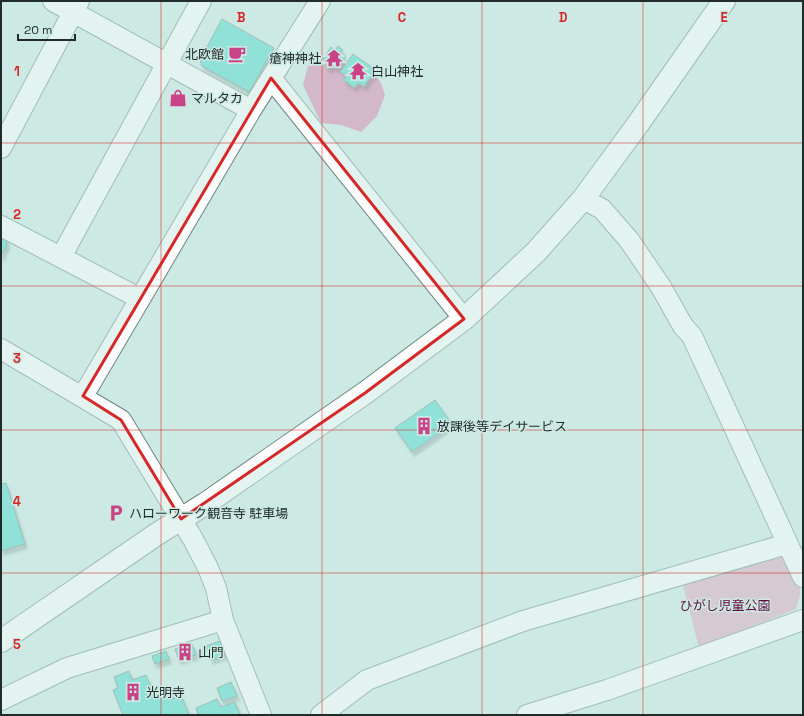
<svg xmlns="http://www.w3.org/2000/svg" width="804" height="716" viewBox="0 0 804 716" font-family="'Space Grotesk','Noto Sans JP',sans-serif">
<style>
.green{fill:#e0a5bd}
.forest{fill:#da7da6}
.building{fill:#46d8c7;stroke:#6c8681;filter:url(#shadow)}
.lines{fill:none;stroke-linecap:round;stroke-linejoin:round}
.minor-casing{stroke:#6c8682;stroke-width:22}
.tertiary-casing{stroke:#6c8682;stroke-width:24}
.minor{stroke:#fff;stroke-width:20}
.tertiary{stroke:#fff;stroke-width:22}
.marked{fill:none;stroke:#d62828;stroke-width:3;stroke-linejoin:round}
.grid{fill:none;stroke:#d62828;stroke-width:1;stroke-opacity:0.55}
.labels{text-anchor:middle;stroke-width:3;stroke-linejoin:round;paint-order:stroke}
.poi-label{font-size:13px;fill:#212c2a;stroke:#cce9e3;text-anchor:start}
.park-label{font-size:13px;fill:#610d3c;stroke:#cce9e3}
.grid-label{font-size:13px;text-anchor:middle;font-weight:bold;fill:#d62828;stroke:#cce9e3;stroke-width:3;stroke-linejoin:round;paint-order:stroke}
</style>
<defs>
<filter id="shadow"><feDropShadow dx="2.5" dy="4.5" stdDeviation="1" flood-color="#0004"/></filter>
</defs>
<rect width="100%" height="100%" fill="#cce9e3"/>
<path class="green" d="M 780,556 L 789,560 C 800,581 804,586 796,609 L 699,648 L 683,585 Z"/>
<path class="forest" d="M 350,62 L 371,69 L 381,83 L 385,95 L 377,116 L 361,132 L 341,125 L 321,123 L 303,85 L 308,66 Z"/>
<path class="building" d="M 222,19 L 274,48 L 249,92 L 202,66 L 200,60 Z
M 338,46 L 343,50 L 340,54 L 346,57 L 338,69 L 332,66 L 330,69 L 325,66 L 327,63 L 323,59 L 331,47 L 335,51 Z
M 353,54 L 376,70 L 364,87 L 358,83 L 355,88 L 343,80 L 347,76 L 340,72 Z
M 1,235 L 6,238 L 7,245 L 1,257 Z
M 435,400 L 452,424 L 412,452 L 395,428 Z
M 6,483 L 25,544 L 1,551 L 1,484 Z
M 220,641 L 225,655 L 211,660 L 206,646 Z
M 192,644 L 196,655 L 179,660 L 175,649 Z
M 166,651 L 169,659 L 155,664 L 152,656 Z
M 129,671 L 132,680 L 146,675 L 154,694 L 168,688 L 172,699 L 181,695 L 189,715 L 123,715 L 113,690 L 118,688 L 114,677 Z
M 231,682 L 237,696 L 222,701 L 217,688 Z
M 217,699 L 221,707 L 235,702 L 240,715 L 198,715 L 196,708 Z"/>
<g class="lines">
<g class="minor-casing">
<path id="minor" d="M 53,1 L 251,110
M 271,78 L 464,319
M 1,148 L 79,1
M 583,199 L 602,209 L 629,240 L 661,287 L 683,326 L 692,336 L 803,577
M 1,226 L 139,298
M 61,257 L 201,1
M 1,349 L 121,420 L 193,539 L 208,568 L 216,588 L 223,620 L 261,715
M 83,396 L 251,110 L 320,1
M 1,700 L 67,668 L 223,620
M 321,715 L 367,680 L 523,621 L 787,544
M 527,715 L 607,690 L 803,620"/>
</g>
<g class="tertiary-casing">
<path id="tertiary" d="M 1,641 L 157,534 L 205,504 L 365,393 L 464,319 L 536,252 L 583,199 L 638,124 L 724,1"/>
</g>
<use href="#minor" class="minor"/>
<use href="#tertiary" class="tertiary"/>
</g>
<path d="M0 0H804V716H0ZM 271,78 L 464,319 L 365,393 L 181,519 L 121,420 L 83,396 Z" fill="#cce9e3" fill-opacity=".55" fill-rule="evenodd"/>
<path class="marked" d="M 271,78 L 464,319 L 365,393 L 181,519 L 121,420 L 83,396 Z"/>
<path class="grid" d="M 161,1 L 161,715M 322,1 L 322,715M 482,1 L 482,715M 643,1 L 643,715M 1,143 L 803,143M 1,286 L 803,286M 1,430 L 803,430M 1,573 L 803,573"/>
<defs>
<g id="cafe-bare" transform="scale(1.38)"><path d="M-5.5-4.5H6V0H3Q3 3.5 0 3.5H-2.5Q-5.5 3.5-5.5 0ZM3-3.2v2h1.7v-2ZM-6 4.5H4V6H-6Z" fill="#c94487" stroke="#cce9e3" stroke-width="2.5" paint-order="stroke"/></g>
<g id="temple-bare" transform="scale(1.38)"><path d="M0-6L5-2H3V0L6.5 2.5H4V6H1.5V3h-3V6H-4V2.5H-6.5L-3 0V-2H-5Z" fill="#c94487" stroke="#cce9e3" stroke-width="2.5" paint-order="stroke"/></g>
<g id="shop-bare" transform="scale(1.38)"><path d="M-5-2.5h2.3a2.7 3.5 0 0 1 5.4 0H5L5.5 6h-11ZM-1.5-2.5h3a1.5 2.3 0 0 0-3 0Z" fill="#c94487" stroke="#cce9e3" stroke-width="2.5" paint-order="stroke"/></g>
<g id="building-bare" transform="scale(1.38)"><path d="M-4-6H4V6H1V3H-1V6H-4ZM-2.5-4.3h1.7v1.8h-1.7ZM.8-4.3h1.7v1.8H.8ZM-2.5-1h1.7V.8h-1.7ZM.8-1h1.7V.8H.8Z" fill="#c94487" stroke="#cce9e3" stroke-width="2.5" paint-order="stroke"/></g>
<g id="parking-bare" transform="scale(1.38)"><path d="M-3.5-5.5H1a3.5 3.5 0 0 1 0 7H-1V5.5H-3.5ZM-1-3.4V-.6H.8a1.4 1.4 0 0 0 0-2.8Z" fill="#c94487" stroke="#cce9e3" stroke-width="2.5" paint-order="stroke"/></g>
</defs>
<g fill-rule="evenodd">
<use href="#cafe-bare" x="237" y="54"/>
<use href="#temple-bare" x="334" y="58"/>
<use href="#temple-bare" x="358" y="71"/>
<use href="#shop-bare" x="178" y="98"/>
<use href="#building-bare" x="424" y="426"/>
<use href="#parking-bare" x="116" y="513"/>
<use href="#building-bare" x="185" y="652"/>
<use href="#building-bare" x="133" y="692"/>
</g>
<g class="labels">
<g class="poi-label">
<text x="224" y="59" text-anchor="end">北欧館</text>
<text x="321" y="63" text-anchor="end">瘡神神社</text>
<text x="371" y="76">白山神社</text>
<text x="191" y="103">マルタカ</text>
<text x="437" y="431">放課後等デイサービス</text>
<text x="129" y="518">ハローワーク観音寺 駐車場</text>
<text x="198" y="657">山門</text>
<text x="146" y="697">光明寺</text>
</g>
<g class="park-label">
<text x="725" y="610">ひがし児童公園</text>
</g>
</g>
<g class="grid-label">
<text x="241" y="22">B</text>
<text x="402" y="22">C</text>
<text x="563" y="22">D</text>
<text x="724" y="22">E</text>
<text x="17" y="76">1</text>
<text x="17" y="219">2</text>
<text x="17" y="363">3</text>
<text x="17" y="506">4</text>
<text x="17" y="649">5</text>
</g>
<rect width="804" height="716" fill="none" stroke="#212c2a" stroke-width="4"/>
<path d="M18 34v6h57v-6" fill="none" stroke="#212c2a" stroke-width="2"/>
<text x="24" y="34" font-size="12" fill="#212c2a" stroke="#cce9e3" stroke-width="3" paint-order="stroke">20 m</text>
</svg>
